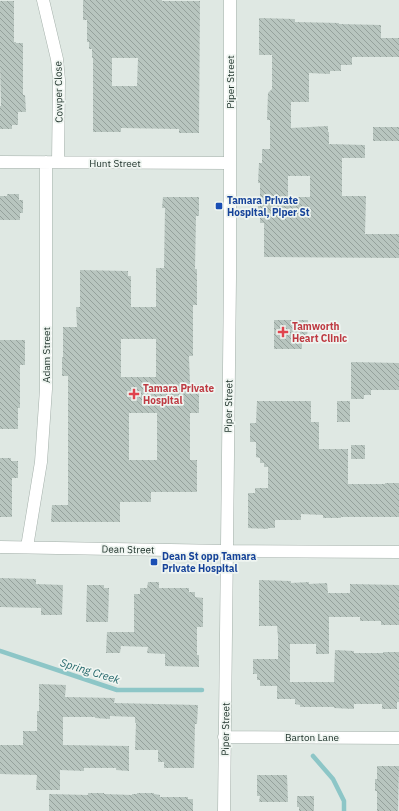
<svg xmlns="http://www.w3.org/2000/svg" width="399" height="811" viewBox="0 0 399 811" font-family="'IBM Plex Sans',sans-serif">
<style>
.lines{fill:none;stroke-linecap:round;stroke-linejoin:round}
.stream{stroke:#8dc6c7;stroke-width:4.5}
.building{fill:url(#building-back-hatch);fill-rule:evenodd}
.minor-casing{stroke:#a3afa9;stroke-width:13}
.minor{stroke:#fff;stroke-width:12}
.transit-dot{fill:#1a4fb4;stroke:#eff5f1;stroke-width:1.5}
.health-dot{fill:#e0444e;stroke:#eff5f1;stroke-width:1.5}
.labels{text-anchor:middle;stroke-width:3.5;stroke-linejoin:round;paint-order:stroke}
.street-label{font-size:10px;fill:#22362e;stroke:#eff5f1}
.transit-label{font-size:10px;font-weight:bold;fill:#164399;stroke:#eff5f1;text-anchor:start}
.health-label{font-size:10px;font-weight:bold;fill:#be3a42;stroke:#eff5f1;text-anchor:start}
.water-label{font-size:11px;font-style:italic;fill:#24676a;stroke:#eff5f1}
</style>
<defs>
<pattern id="building-back-hatch" width="6" height="6" patternUnits="userSpaceOnUse"><rect width="6" height="6" fill="#b8c5bf"/><path d="M-1 5l2 2M0 0l6 6M5-1l2 2" fill="none" stroke="#95a19c"/></pattern>
</defs>
<rect width="100%" height="100%" fill="#dfe8e3"/>
<g class="lines">
<path class="stream" d="M 0,651 L 117,690 L 202,690
M 313,756 L 333,779 L 344,801 L 344,811"/>
</g>
<path class="building" d="M 83,0 L 162,0 L 162,1 L 200,1 L 199,133 L 179,133 L 179,129 L 121,128 L 121,132 L 93,132 L 93,58 L 92,58 L 92,49 L 89,49 L 89,42 L 87,42 L 87,20 L 83,20 ZM 112,58 L 138,58 L 137,86 L 112,86 Z
M 0,1 L 14,1 L 14,42 L 16,42 L 16,43 L 23,43 L 23,95 L 25,95 L 26,112 L 18,112 L 18,125 L 12,125 L 12,129 L 0,129 L 0,106 L 1,106 L 0,64 Z
M 259,18 L 295,19 L 295,22 L 339,23 L 339,24 L 381,25 L 381,38 L 399,38 L 399,57 L 352,57 L 352,65 L 341,65 L 341,71 L 330,71 L 330,74 L 309,73 L 309,102 L 291,102 L 291,128 L 328,126 L 328,132 L 329,132 L 329,144 L 365,145 L 365,158 L 342,158 L 342,196 L 366,196 L 365,234 L 399,234 L 399,258 L 264,257 L 264,223 L 260,223 L 260,217 L 258,217 L 258,206 L 260,206 L 260,183 L 258,183 L 259,163 L 262,163 L 262,149 L 270,149 L 270,120 L 267,120 L 268,93 L 272,89 L 272,55 L 259,55 ZM 288,176 L 310,176 L 310,197 L 288,197 Z
M 373,127 L 399,127 L 399,141 L 373,141 Z
M 7,194 L 19,194 L 19,200 L 23,200 L 23,213 L 20,213 L 20,220 L 0,220 L 0,196 L 7,196 Z
M 163,197 L 199,197 L 199,216 L 196,216 L 195,269 L 197,269 L 197,305 L 193,305 L 193,356 L 189,356 L 190,384 L 199,384 L 199,413 L 190,413 L 190,460 L 197,460 L 197,492 L 151,492 L 151,502 L 120,502 L 120,522 L 51,522 L 52,505 L 68,505 L 68,376 L 62,376 L 62,357 L 63,357 L 63,327 L 77,327 L 76,307 L 80,307 L 80,270 L 128,271 L 128,276 L 131,276 L 131,307 L 156,307 L 156,268 L 164,268 L 165,208 L 162,208 ZM 121,339 L 156,339 L 156,377 L 121,377 ZM 129,413 L 157,413 L 157,460 L 129,460 Z
M 274,320 L 308,320 L 307,342 L 302,341 L 302,349 L 274,349 Z
M 0,340 L 25,340 L 25,365 L 20,365 L 20,408 L 18,408 L 18,429 L 0,429 Z
M 351,362 L 399,363 L 399,390 L 371,390 L 371,395 L 364,395 L 364,399 L 351,399 Z
M 257,401 L 311,401 L 311,422 L 319,422 L 319,449 L 348,449 L 348,484 L 385,484 L 385,483 L 399,483 L 399,517 L 341,517 L 341,518 L 323,518 L 323,515 L 301,514 L 301,520 L 275,520 L 275,528 L 268,528 L 268,529 L 248,528 L 248,493 L 255,493 L 255,488 L 268,488 L 268,467 L 264,467 L 264,463 L 260,463 L 260,458 L 256,457 L 256,442 L 250,442 L 250,423 L 256,423 Z
M 337,401 L 350,401 L 350,422 L 337,422 Z
M 351,445 L 365,445 L 365,459 L 351,459 Z
M 0,458 L 11,458 L 11,461 L 18,461 L 18,478 L 12,478 L 12,517 L 0,517 Z
M 0,578 L 36,579 L 36,584 L 63,585 L 62,615 L 41,615 L 41,608 L 0,607 Z
M 259,580 L 291,581 L 291,583 L 309,582 L 309,584 L 327,583 L 328,593 L 350,593 L 350,584 L 399,585 L 399,625 L 381,625 L 381,621 L 360,621 L 360,617 L 329,617 L 329,654 L 316,654 L 316,644 L 290,644 L 290,682 L 334,682 L 335,650 L 354,651 L 354,653 L 383,653 L 383,652 L 399,652 L 399,702 L 397,702 L 397,709 L 382,709 L 382,704 L 354,704 L 354,709 L 334,708 L 334,707 L 300,707 L 300,705 L 295,704 L 295,699 L 277,699 L 277,686 L 260,686 L 260,680 L 257,680 L 257,674 L 253,674 L 253,659 L 278,659 L 278,637 L 277,626 L 259,626 Z
M 148,582 L 159,582 L 159,588 L 189,588 L 189,592 L 195,592 L 195,597 L 203,598 L 203,627 L 197,627 L 197,655 L 199,655 L 199,667 L 165,666 L 165,654 L 147,653 L 148,647 L 121,646 L 120,653 L 106,653 L 107,632 L 134,632 L 134,594 L 140,594 L 140,588 L 147,588 Z
M 87,585 L 104,585 L 104,588 L 109,588 L 108,622 L 86,622 Z
M 39,684 L 66,685 L 65,697 L 115,698 L 114,703 L 198,705 L 197,724 L 195,724 L 194,768 L 164,768 L 164,762 L 158,762 L 158,750 L 135,750 L 136,723 L 135,723 L 135,717 L 110,716 L 110,719 L 95,718 L 95,717 L 63,717 L 63,745 L 129,746 L 129,771 L 116,770 L 116,768 L 84,768 L 84,771 L 60,770 L 60,790 L 36,790 L 37,775 L 0,774 L 0,745 L 23,745 L 23,731 L 37,731 L 37,711 L 39,711 Z
M 377,766 L 399,766 L 398,811 L 377,811 L 377,791 L 375,791 L 375,779 L 377,779 Z
M 257,775 L 287,775 L 288,802 L 259,802 L 260,796 L 257,796 Z
M 88,793 L 104,793 L 104,794 L 132,795 L 132,794 L 137,794 L 137,793 L 154,793 L 154,794 L 160,795 L 160,797 L 188,797 L 188,799 L 193,799 L 193,811 L 49,811 L 49,794 L 88,795 Z
M 297,796 L 314,796 L 314,811 L 299,811 L 299,807 L 297,807 Z"/>
<g class="lines">
<g class="minor-casing">
<path id="minor" d="M 43,0 L 57,59 L 59,80 L 58,162
M 0,162 L 230,163
M 0,547 L 227,551 L 399,552
M 27,547 L 41,462 L 46,389 L 46,162
M 224,737 L 399,738
M 224,811 L 230,278 L 230,0"/>
</g>
<use href="#minor" class="minor"/>
</g>
<g class="transit-dot">
<rect x="215" y="202" width="8" height="8" rx="2"/>
<rect x="150" y="558" width="8" height="8" rx="2"/>
</g>
<g class="health-dot">
<path d="M281 326h4v4h4v4h-4v4h-4v-4h-4v-4h4z"/>
<path d="M132 388h4v4h4v4h-4v4h-4v-4h-4v-4h4z"/>
</g>
<g class="labels">
<g class="street-label">
<text transform="translate(230 82) rotate(-90)" y="4">Piper Street</text>
<text transform="translate(58 92) rotate(-91)" y="4">Cowper Close</text>
<text x="115" y="167">Hunt Street</text>
<text transform="translate(46 355) rotate(-90)" y="4">Adam Street</text>
<text transform="translate(228 406) rotate(-89)" y="4">Piper Street</text>
<text transform="translate(128 549) rotate(1)" y="4">Dean Street</text>
<text transform="translate(225 729) rotate(-89)" y="4">Piper Street</text>
<text x="312" y="741">Barton Lane</text>
</g>
<g class="transit-label">
<text x="227" y="204">Tamara Private<tspan x="227" dy="12">Hospital, Piper St</tspan></text>
<text x="162" y="560">Dean St opp Tamara<tspan x="162" dy="12">Private Hospital</tspan></text>
</g>
<g class="health-label">
<text x="292" y="330">Tamworth<tspan x="292" dy="12">Heart Clinic</tspan></text>
<text x="143" y="392">Tamara Private<tspan x="143" dy="12">Hospital</tspan></text>
</g>
<g class="water-label">
<text transform="translate(90 671) rotate(17)" y="4">Spring Creek</text>
</g>
</g>
</svg>
